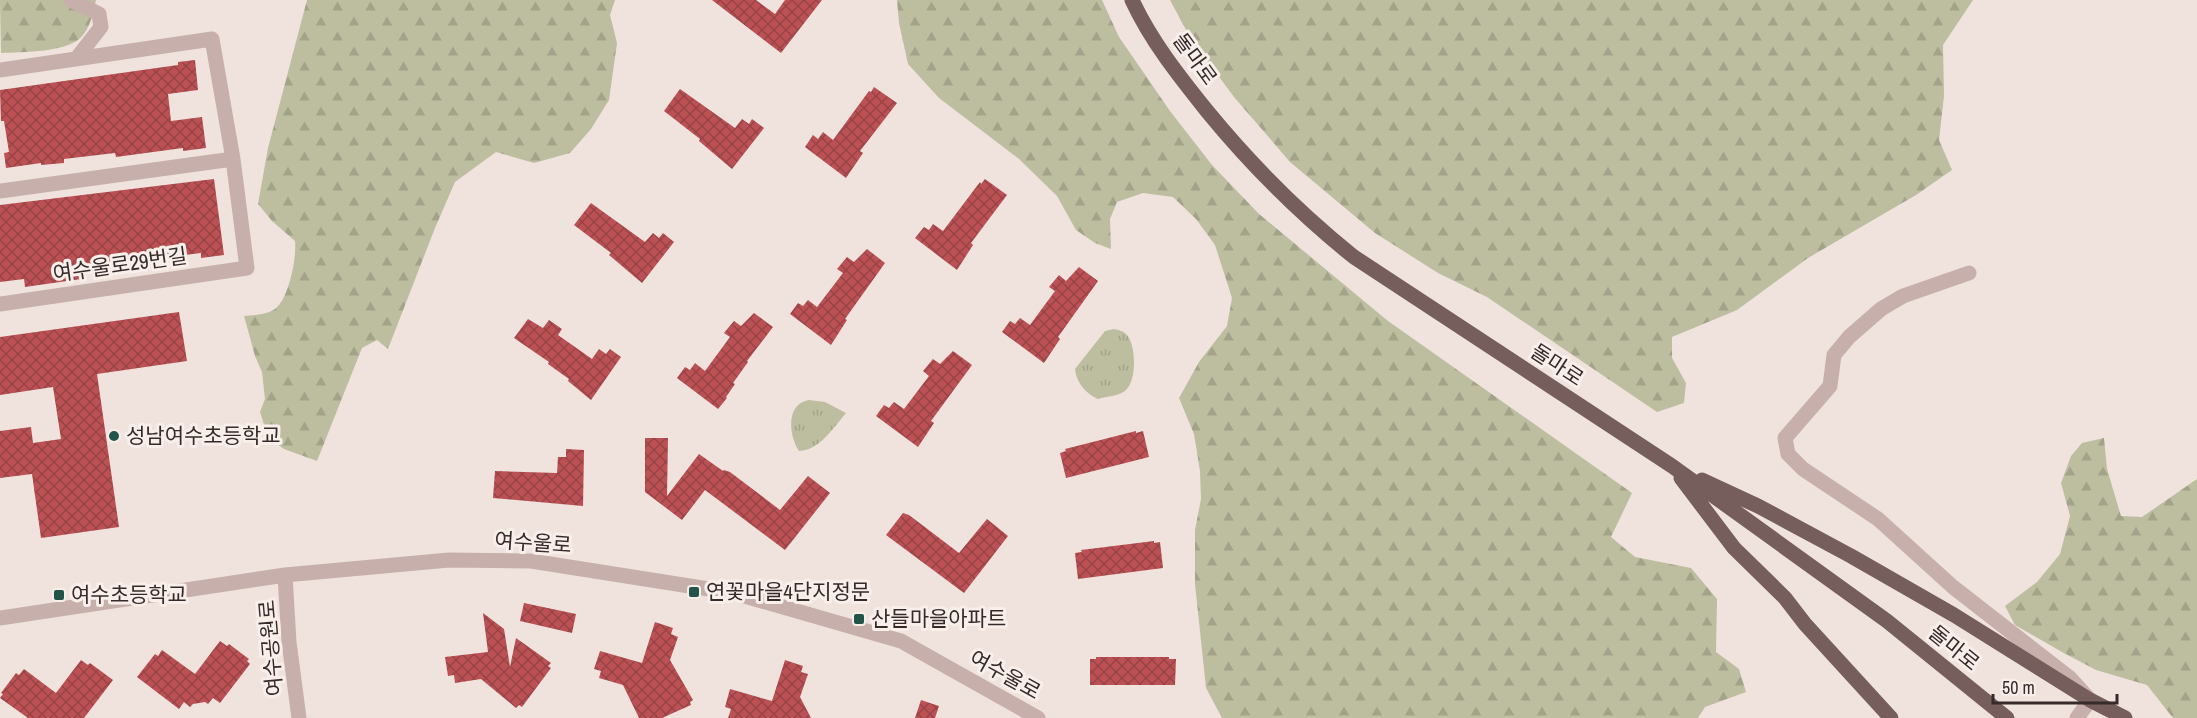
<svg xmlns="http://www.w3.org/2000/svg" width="2197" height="718" viewBox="0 0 2197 718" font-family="'Archivo Narrow','Noto Sans KR',sans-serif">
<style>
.forest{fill:url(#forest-firs)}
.park{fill:url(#park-tufts)}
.building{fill:url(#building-cross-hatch)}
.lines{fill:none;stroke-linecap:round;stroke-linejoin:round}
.minor{stroke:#c7b0ab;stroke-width:15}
.major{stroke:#765e5c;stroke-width:15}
.poi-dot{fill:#23544a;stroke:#f8eeea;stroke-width:2}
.labels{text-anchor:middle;stroke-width:6;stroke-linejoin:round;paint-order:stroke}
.street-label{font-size:21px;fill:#362a2a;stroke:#f8eeea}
.poi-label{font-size:21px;fill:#362a2a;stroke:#f8eeea;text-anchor:start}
</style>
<defs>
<pattern id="forest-firs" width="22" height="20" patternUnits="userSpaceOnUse" patternTransform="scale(1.5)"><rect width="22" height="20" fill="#bcbe9f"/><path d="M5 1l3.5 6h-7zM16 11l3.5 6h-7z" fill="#a2a389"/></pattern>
<pattern id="park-tufts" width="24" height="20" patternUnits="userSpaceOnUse" patternTransform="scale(1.5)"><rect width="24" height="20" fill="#bcbe9f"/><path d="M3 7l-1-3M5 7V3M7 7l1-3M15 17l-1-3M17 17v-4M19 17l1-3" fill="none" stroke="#a2a389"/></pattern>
<pattern id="building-cross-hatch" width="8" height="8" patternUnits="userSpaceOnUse" patternTransform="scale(1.5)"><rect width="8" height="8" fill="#bb5154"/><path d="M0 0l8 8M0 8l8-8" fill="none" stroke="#994346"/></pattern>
</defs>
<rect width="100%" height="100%" fill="#f0e3de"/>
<path class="forest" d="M 0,0 L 96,0 C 93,13 91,25 83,35 C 70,53 21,52 1,53 Z
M 307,0 L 615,0 L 610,15 L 617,43 L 609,100 L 591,129 L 570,153 L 534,163 L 496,152 L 455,182 L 435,228 L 388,349 L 377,340 L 362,348 L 317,461 L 284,449 L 268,437 L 260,412 L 265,399 L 262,372 L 255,356 L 244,316 C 254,315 268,315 276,308 C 289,298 297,256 295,241 L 272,221 L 258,204 L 268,148 Z
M 897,0 L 1102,0 L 1119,37 L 1170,111 L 1212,165 L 1259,214 L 1388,321 L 1632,493 L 1611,537 L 1635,557 L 1691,568 L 1717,599 L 1716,652 L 1739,669 L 1746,692 L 1705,707 L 1698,718 L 1222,718 L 1206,688 L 1195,584 L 1195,530 L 1201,499 L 1200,471 L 1194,434 L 1179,398 L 1199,362 L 1227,326 L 1232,298 L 1215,245 L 1196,219 L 1173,197 L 1143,193 L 1117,202 L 1110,219 L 1111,249 L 1095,243 L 1076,230 L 1057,196 L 1019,159 L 939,98 L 908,64 L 899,23 Z
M 1170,0 L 1973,0 L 1943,45 L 1944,96 L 1939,140 L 1952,170 L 1916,195 L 1808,258 L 1737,310 L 1672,337 L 1672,358 L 1686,383 L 1684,403 L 1657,412 L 1487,297 L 1438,273 L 1375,233 L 1290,162 L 1234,97 L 1191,39 Z
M 2104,438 L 2107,469 L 2121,516 L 2142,517 L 2197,479 L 2197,718 L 2173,718 L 2147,685 L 2096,670 L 2062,652 L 2015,625 L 2005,606 L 2037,582 L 2060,554 L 2070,516 L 2061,483 L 2071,456 L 2082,443 Z"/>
<path class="park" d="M 1114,329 C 1118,330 1124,331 1127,335 C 1136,345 1137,380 1126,390 C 1120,396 1107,396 1098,399 C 1086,394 1076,382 1075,369 L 1105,331 Z
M 809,400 L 825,402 L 846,413 C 833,428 820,450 799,451 C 789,436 785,404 809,400 Z"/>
<path class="building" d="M 712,0 L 756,0 L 775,14 L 785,0 L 822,0 L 781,53 Z
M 195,60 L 198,90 L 168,94 L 171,121 L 202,117 L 206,148 L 183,151 L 183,148 L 116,157 L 115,153 L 64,159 L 64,163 L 41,165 L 41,163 L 6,168 L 4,153 L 9,152 L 4,121 L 1,121 L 0,90 L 178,65 L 178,62 Z
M 874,87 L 897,103 L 860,151 L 863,153 L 846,178 L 805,147 L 813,135 L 818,139 L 823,132 L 833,140 L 869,91 L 871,92 Z
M 680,89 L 735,128 L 742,119 L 749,124 L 752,119 L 764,128 L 732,169 L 699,141 L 700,139 L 664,111 Z
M 214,179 L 224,255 L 201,258 L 201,253 L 152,259 L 152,262 L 80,272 L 81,279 L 25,287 L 24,279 L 0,282 L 0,205 Z
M 985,179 L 1007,195 L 971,243 L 973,245 L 957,270 L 915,238 L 924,227 L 929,230 L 933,224 L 943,231 L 980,182 L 981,184 Z
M 591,203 L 645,242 L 653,233 L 659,238 L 663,233 L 674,242 L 642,283 L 609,255 L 611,253 L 574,225 Z
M 867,249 L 885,263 L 845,319 L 847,320 L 831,345 L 790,314 L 798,303 L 803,306 L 808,300 L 817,307 L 843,273 L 837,269 L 847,257 L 854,262 Z
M 1079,267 L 1098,281 L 1058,337 L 1060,339 L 1044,363 L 1002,332 L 1010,321 L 1015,324 L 1020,318 L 1030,325 L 1055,291 L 1049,287 L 1059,275 L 1066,281 Z
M 179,312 L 187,361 L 97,374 L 119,527 L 41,538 L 32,474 L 0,478 L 0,431 L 31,427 L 33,443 L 61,439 L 53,387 L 0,395 L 0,337 Z
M 754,313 L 773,327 L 747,361 L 748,362 L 733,383 L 735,384 L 726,397 L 727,398 L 718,409 L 677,378 L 685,367 L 690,370 L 695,363 L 705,371 L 730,337 L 724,333 L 734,321 L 741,326 Z
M 528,319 L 543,328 L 549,320 L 562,329 L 558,335 L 592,359 L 599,349 L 606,354 L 610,349 L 621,357 L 591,400 L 568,381 L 569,379 L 548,364 L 549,362 L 514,338 Z
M 953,351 L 972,365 L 931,421 L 934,423 L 918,447 L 876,416 L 884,405 L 889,408 L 894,402 L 904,409 L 929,376 L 923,371 L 933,359 L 940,364 Z
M 1136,431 L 1136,433 L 1143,431 L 1149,457 L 1066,478 L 1060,453 L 1066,451 L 1065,449 Z
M 645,438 L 668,438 L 667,496 L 699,454 L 723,471 L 724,470 L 730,472 L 780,510 L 808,476 L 830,493 L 785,550 L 705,490 L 682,520 L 645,492 Z
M 566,449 L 584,450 L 583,506 L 493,498 L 495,471 L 557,473 L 558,457 L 566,457 Z
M 903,513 L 909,515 L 959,553 L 987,519 L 1008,536 L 964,593 L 886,535 Z
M 1154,541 L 1154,543 L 1160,542 L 1163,568 L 1078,579 L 1075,553 L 1082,552 L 1081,550 Z
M 524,603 L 576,614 L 572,633 L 520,621 Z
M 483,613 L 504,629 L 510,667 L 516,638 L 551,663 L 548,666 L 551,668 L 522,707 L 519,705 L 516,708 L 481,679 L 455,683 L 454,675 L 448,676 L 445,657 L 488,652 Z
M 655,622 L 673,628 L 671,634 L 678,637 L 670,660 L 693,700 L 690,702 L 691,705 L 662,718 L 639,718 L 623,685 L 599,678 L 601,671 L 594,669 L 600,651 L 642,663 Z
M 220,641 L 227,646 L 229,644 L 249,659 L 247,661 L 250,664 L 220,703 L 213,698 L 208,704 L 205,702 L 193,704 L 190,707 L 184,702 L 179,709 L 137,677 L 155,654 L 158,656 L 162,650 L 195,674 Z
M 1096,657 L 1169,657 L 1169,659 L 1176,659 L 1175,685 L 1090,685 L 1090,659 L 1096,659 Z
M 81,660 L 88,665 L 90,663 L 113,680 L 84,718 L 28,718 L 0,698 L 3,694 L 1,693 L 16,673 L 19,675 L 24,669 L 56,693 Z
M 785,660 L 803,666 L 801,672 L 808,674 L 800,697 L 811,718 L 728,718 L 731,709 L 725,707 L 730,689 L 772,701 Z
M 921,700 L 939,706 L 935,718 L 915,718 Z"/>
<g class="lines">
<path class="minor" d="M 71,0 L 99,14 L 101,27 L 76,59
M 0,70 L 212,39 L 233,159 L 247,268 L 0,304
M 0,191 L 233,159
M 1969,273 L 1903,296 L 1881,309 L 1849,337 L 1834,355 L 1830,386 L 1785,438 L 1788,454 L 1803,469 L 1878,519 L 1953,587 L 2070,678 L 2090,700 L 2077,718
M 285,575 L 289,642 L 299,718
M 0,618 L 285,575 L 449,560 L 531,561 L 734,593 L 901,641 L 1038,718"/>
<path class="major" d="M 1132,0 C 1151,41 1179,76 1207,111 C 1252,166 1298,212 1354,257 L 1672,466 L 1887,621 L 2007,718
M 1681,478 L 1734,548 L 1785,598 L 1805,624 L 1891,718
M 1702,480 L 1758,506 L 1851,556 L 1954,615 L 2090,700 L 2125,718"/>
</g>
<g class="poi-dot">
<circle cx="114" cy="436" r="6"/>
<rect x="688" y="586" width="12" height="12" rx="3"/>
<rect x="53" y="589" width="12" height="12" rx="3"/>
<rect x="853" y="613" width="12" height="12" rx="3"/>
</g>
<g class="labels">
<g class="street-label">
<text transform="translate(1195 59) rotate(54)" y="7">돌마로</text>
<text transform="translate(120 265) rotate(-8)" y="7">여수울로29번길</text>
<text transform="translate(1557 365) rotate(33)" y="7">돌마로</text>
<text transform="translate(533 543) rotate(4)" y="7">여수울로</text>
<text transform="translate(271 648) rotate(-95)" y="7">여수공원로</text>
<text transform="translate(1954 648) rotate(39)" y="7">돌마로</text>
<text transform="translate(1005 675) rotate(29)" y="7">여수울로</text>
</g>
<g class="poi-label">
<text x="126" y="443">성남여수초등학교</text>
<text x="706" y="599">연꽃마을4단지정문</text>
<text x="71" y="602">여수초등학교</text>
<text x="871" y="626">산들마을아파트</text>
</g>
</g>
<path d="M1993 694v9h124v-9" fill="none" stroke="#362a2a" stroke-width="3"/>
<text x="2002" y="694" font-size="18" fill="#362a2a" stroke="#f8eeea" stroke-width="4.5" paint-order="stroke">50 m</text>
</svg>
